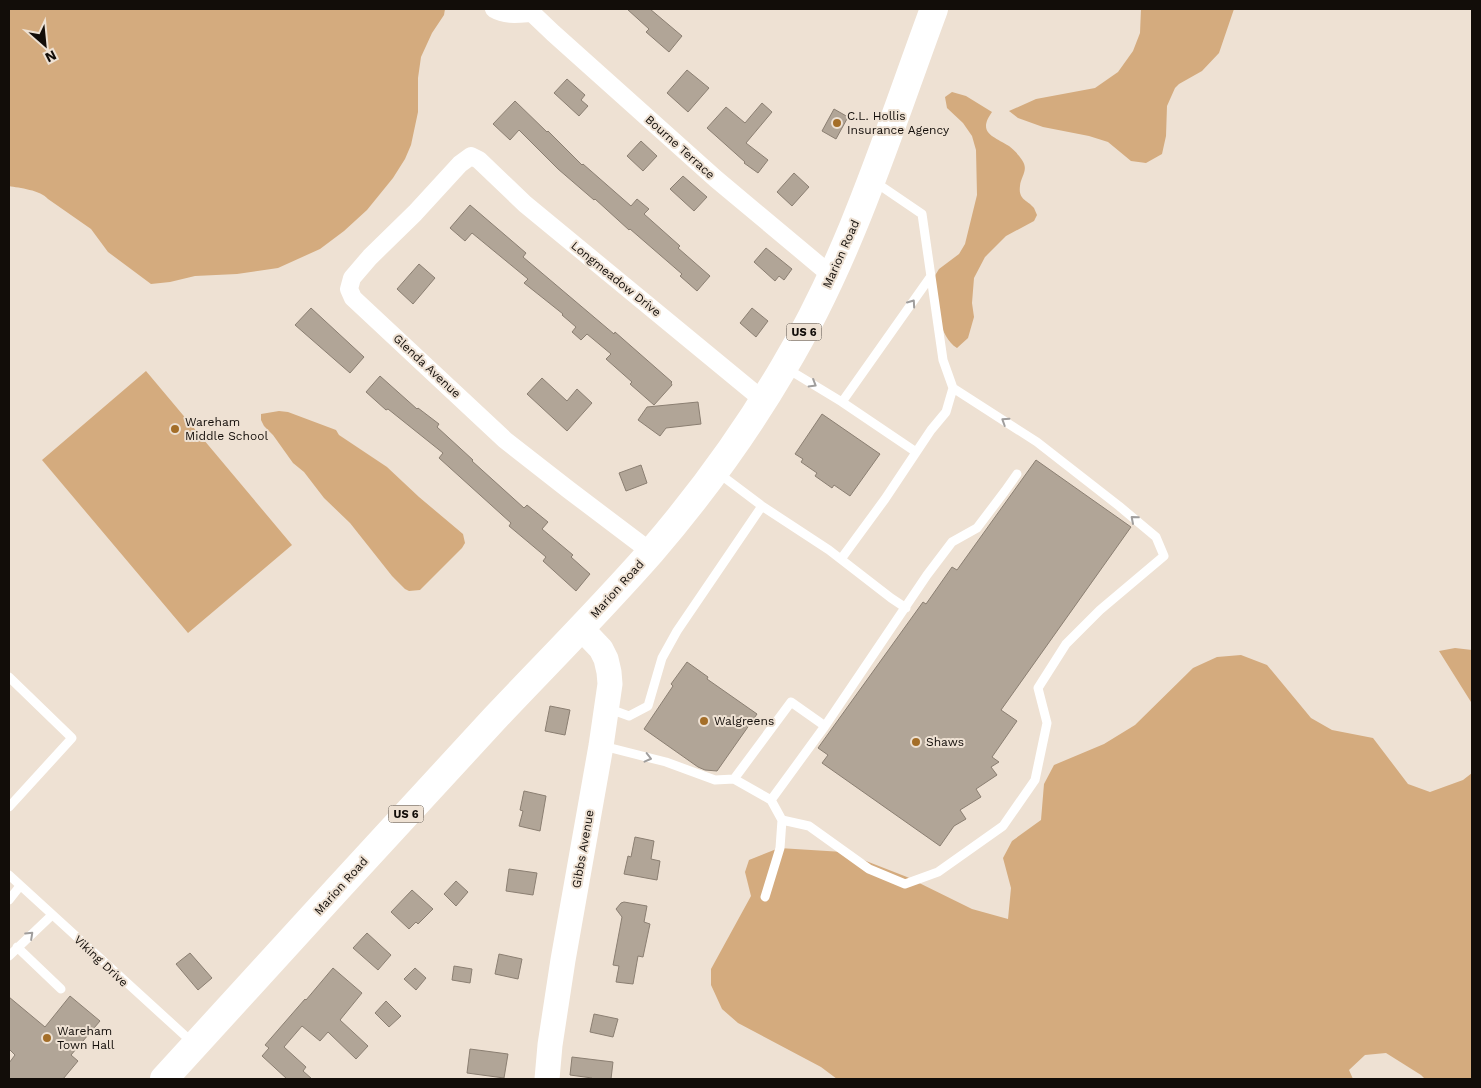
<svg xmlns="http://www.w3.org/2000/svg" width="1481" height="1088" viewBox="0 0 1481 1088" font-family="'Work Sans',sans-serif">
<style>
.green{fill:#d4ab7e}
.building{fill:#b1a597;stroke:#8b7f72}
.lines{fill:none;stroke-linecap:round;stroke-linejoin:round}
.service{stroke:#fff;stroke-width:9}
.minor{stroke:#fff;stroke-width:18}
.secondary{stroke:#fff;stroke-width:25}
.primary{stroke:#fff;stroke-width:28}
.oneway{stroke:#a09e9d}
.poi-dot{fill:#a46e28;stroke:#eee1d3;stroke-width:2}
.labels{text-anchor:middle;stroke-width:4;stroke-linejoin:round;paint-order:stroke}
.shield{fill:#eee1d3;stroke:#544d46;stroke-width:1}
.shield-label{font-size:11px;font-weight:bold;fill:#120d09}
.poi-label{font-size:12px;fill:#120d09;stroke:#eee1d3;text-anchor:start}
.street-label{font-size:12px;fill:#120d09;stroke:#eee1d3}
</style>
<rect width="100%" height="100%" fill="#eee1d3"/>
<path class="green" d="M 9,9 L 445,9 L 444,15 L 432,33 L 421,57 L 418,78 L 418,112 L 411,145 L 405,159 L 393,178 L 367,210 L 344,231 L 320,249 L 278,268 L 237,274 L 195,276 L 170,282 L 151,284 L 108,252 L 91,229 L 48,199 C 41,190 19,188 9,186 Z
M 1141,9 L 1234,9 L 1219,53 L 1202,71 L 1179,84 L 1175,88 L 1167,106 L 1166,136 L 1162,154 L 1146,163 L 1131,161 L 1108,142 L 1089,136 L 1043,127 L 1018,118 L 1009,111 L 1036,99 L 1095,88 L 1118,72 L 1133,51 L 1140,33 Z
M 952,92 L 966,96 L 992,112 C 977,133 993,136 1009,146 C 1013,149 1019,155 1022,160 C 1029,170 1021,176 1020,186 C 1018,200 1028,200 1034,208 C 1035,210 1036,213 1037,215 L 1034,221 L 1006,236 L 985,257 L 974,278 L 972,303 L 974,317 L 968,338 L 957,348 C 939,337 935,302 931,282 L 939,269 L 959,254 L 965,244 L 977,195 L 976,150 L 972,136 L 963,123 L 947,108 L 945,97 Z
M 146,371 L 292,545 L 188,633 L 42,460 Z
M 279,411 L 288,412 L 336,430 L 339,435 L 387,467 L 419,497 L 463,534 L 465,543 L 462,548 L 420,590 L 409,591 L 405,589 L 392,576 L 350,523 L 324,498 L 304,472 L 293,463 L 273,435 L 264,426 L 261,420 L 261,414 Z
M 1455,648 L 1472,650 L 1472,707 L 1471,702 L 1439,651 Z
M 1241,655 L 1267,665 L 1311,718 L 1332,730 L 1373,738 L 1408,784 L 1430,792 L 1463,780 L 1472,773 L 1472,1079 L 1425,1079 L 1421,1075 L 1386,1053 L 1365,1055 L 1349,1070 L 1353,1079 L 837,1079 L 821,1067 L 738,1023 L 722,1009 L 711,985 L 711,969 L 751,896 L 745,872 L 749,860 L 779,848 L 843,852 L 907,877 L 972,909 L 1008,919 L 1011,888 L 1003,858 L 1012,841 L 1041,820 L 1044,784 L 1054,765 L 1104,744 L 1135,725 L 1193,668 L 1217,657 Z"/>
<path class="building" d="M 627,9 L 650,9 L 682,36 L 669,52 L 646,32 L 649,29 Z
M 687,70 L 709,88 L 688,112 L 667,93 Z
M 567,79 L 585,95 L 581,100 L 588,106 L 579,116 L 554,93 Z
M 515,101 L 547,132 L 548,131 L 582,165 L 583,164 L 631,206 L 637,199 L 649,209 L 644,214 L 680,246 L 678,248 L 710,276 L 697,291 L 680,276 L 682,274 L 630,229 L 629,230 L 595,199 L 594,200 L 558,169 L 519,130 L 510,140 L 493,124 Z
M 762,103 L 772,112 L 746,143 L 768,160 L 758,173 L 744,163 L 745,162 L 707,128 L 726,107 L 745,123 Z
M 834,109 L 848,117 L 836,139 L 822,131 Z
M 641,141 L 657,156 L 643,171 L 627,156 Z
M 794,173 L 809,187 L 792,206 L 777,192 Z
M 683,176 L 707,197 L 694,211 L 670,189 Z
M 470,205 L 526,253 L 523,257 L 614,334 L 615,332 L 672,382 L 671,383 L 672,385 L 654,405 L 630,384 L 632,382 L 606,359 L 611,354 L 587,334 L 581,340 L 572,332 L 576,327 L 562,315 L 563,314 L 524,283 L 528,279 L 472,233 L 465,241 L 450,228 Z
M 766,248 L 792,269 L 784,280 L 779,276 L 775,281 L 754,262 Z
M 419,264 L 435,278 L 413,304 L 397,289 Z
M 311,308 L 364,357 L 350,373 L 295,325 Z
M 752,308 L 768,321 L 756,337 L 740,323 Z
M 380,376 L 417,409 L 418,408 L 439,424 L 437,427 L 473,460 L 472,461 L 524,508 L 527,505 L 548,522 L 542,529 L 573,555 L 571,557 L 590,574 L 576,591 L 543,561 L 546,557 L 509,526 L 511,523 L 439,458 L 443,453 L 388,409 L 386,410 L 366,392 Z
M 542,378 L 567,401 L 577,389 L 592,403 L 567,431 L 527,394 Z
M 698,402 L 701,424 L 666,428 L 660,436 L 638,420 L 647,407 Z
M 822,414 L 880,454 L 850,496 L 834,485 L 832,488 L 815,476 L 817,473 L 801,462 L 803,459 L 795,454 Z
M 1036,460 L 1131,527 L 1001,710 L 1017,721 L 992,757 L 999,762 L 991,767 L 997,775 L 976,789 L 981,797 L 960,810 L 966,819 L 954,826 L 940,846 L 822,763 L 828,755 L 818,748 L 923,602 L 926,604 L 952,567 L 957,570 Z
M 641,465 L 647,483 L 626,491 L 619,473 Z
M 687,662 L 708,677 L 707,679 L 757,714 L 717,771 L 705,770 L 698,767 L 644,729 L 673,686 L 671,684 Z
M 550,706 L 570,710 L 565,735 L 545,731 Z
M 524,791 L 546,796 L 540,831 L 519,826 L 523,811 L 520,810 Z
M 635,837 L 654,841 L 651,859 L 660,861 L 657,880 L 624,874 L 628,856 L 631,857 Z
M 509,869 L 537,873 L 533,895 L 506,891 Z
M 456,881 L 468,892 L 456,906 L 444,894 Z
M 412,890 L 433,909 L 418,924 L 416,922 L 409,929 L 391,912 Z
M 624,902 L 647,906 L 644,922 L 650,924 L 643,957 L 638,956 L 633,984 L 616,982 L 619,966 L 613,965 L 622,917 L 616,909 L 621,903 Z
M 367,933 L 391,955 L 378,970 L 353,948 Z
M 190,953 L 212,978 L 198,990 L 176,964 Z
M 499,954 L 522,959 L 518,979 L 495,974 Z
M 454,966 L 472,969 L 470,983 L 452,980 Z
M 333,968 L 362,993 L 340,1020 L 368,1046 L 356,1059 L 328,1032 L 320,1041 L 302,1026 L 284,1047 L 306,1067 L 303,1071 L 312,1079 L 287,1079 L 262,1056 L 269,1048 L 265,1045 L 305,999 L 306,1000 Z
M 415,968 L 426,978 L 416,990 L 404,979 Z
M 70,996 L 100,1021 L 71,1055 L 78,1061 L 63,1079 L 9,1079 L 9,1063 L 15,1055 L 9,1049 L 9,997 L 45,1027 Z
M 386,1001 L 401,1016 L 389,1027 L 375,1013 Z
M 594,1014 L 618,1019 L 613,1037 L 590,1032 Z
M 470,1049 L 508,1054 L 504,1078 L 467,1073 Z
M 572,1057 L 613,1062 L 611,1079 L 592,1079 L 592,1078 L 570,1075 Z"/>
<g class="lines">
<path class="service" d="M 786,368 L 842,402 L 916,452
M 842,402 L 931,276
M 717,472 L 762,506 L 829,550 L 891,598 L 906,608
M 841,559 L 885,499 L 931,430 L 946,412 L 953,388 L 943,360 L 922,214 L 875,182
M 9,677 L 72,738 L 9,807
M 607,708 L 629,716 L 648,706 L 662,658 L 677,631 L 762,506
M 825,726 L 927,575 L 952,542 L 977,528 L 1005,491 L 1017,474
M 603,746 L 666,762 L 715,780 L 734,779 L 791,702 L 825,726 L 771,800 L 734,779
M 782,820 L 809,826 L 869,869 L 905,884 L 938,872 L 1003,826 L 1035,780 L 1047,723 L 1038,688 L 1066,644 L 1100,610 L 1164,556 L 1156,537 L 1119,506 L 1037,442 L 953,388
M 9,875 L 193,1043
M 765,897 L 780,848 L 782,820 L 771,800
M 9,900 L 20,886
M 17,947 L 61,989
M 9,956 L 52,915"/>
<path class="minor" d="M 494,9 C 506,16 518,14 532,13
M 530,9 L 532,13 L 553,33 L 716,179 L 832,276
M 651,552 L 569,490 L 505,440 L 353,298 L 349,289 L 352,278 L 370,257 L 415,213 L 460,164 L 471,156 L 479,160 L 525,204 L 763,400"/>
<path class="secondary" d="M 547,1079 L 550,1045 L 563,960 L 601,746 L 610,684 L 609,672 L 606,659 L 601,649 L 581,628"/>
<path class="primary" d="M 164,1079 C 274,958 384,838 495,718 C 547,663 601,609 651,552 C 700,495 746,432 784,367 C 851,255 889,130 934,9"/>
</g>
<defs><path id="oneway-chevron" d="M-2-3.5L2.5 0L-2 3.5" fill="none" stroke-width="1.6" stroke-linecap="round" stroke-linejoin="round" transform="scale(1.25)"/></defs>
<g class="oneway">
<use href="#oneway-chevron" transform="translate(912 303) rotate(-55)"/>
<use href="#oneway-chevron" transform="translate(813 384) rotate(31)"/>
<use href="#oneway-chevron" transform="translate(1005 421) rotate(-147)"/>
<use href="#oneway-chevron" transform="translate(1134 519) rotate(-139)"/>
<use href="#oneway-chevron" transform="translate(648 758) rotate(14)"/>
<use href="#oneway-chevron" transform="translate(30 935) rotate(-43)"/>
</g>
<g class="poi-dot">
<circle cx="837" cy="123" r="5"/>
<circle cx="175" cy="429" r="5"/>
<circle cx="704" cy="721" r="5"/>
<circle cx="916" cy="742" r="5"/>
<circle cx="47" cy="1038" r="5"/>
</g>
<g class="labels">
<g class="shield">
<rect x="786.5" y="323.5" width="35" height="17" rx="4"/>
<rect x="388.5" y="805.5" width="35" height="17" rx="4"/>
</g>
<g class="shield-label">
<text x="804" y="336">US 6</text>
<text x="406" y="818">US 6</text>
</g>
<g class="poi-label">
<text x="847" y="120">C.L. Hollis<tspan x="847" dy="14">Insurance Agency</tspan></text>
<text x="185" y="426">Wareham<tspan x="185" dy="14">Middle School</tspan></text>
<text x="714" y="725">Walgreens</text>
<text x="926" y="746">Shaws</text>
<text x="57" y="1035">Wareham<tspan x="57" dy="14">Town Hall</tspan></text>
</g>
<g class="street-label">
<text transform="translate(680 147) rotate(42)" y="4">Bourne Terrace</text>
<text transform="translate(841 254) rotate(-66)" y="4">Marion Road</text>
<text transform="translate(616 279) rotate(39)" y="4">Longmeadow Drive</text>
<text transform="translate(427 366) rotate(43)" y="4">Glenda Avenue</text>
<text transform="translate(617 589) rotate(-48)" y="4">Marion Road</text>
<text transform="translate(583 849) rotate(-80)" y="4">Gibbs Avenue</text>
<text transform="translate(341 886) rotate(-48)" y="4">Marion Road</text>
<text transform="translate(101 961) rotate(43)" y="4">Viking Drive</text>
</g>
</g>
<rect width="1481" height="1088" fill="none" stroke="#120d09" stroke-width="20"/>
<g transform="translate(45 45) rotate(153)" stroke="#eee1d3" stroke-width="4" paint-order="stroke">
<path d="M0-4L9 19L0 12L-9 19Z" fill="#120d09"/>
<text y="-8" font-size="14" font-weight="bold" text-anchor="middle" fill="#120d09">N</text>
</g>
</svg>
